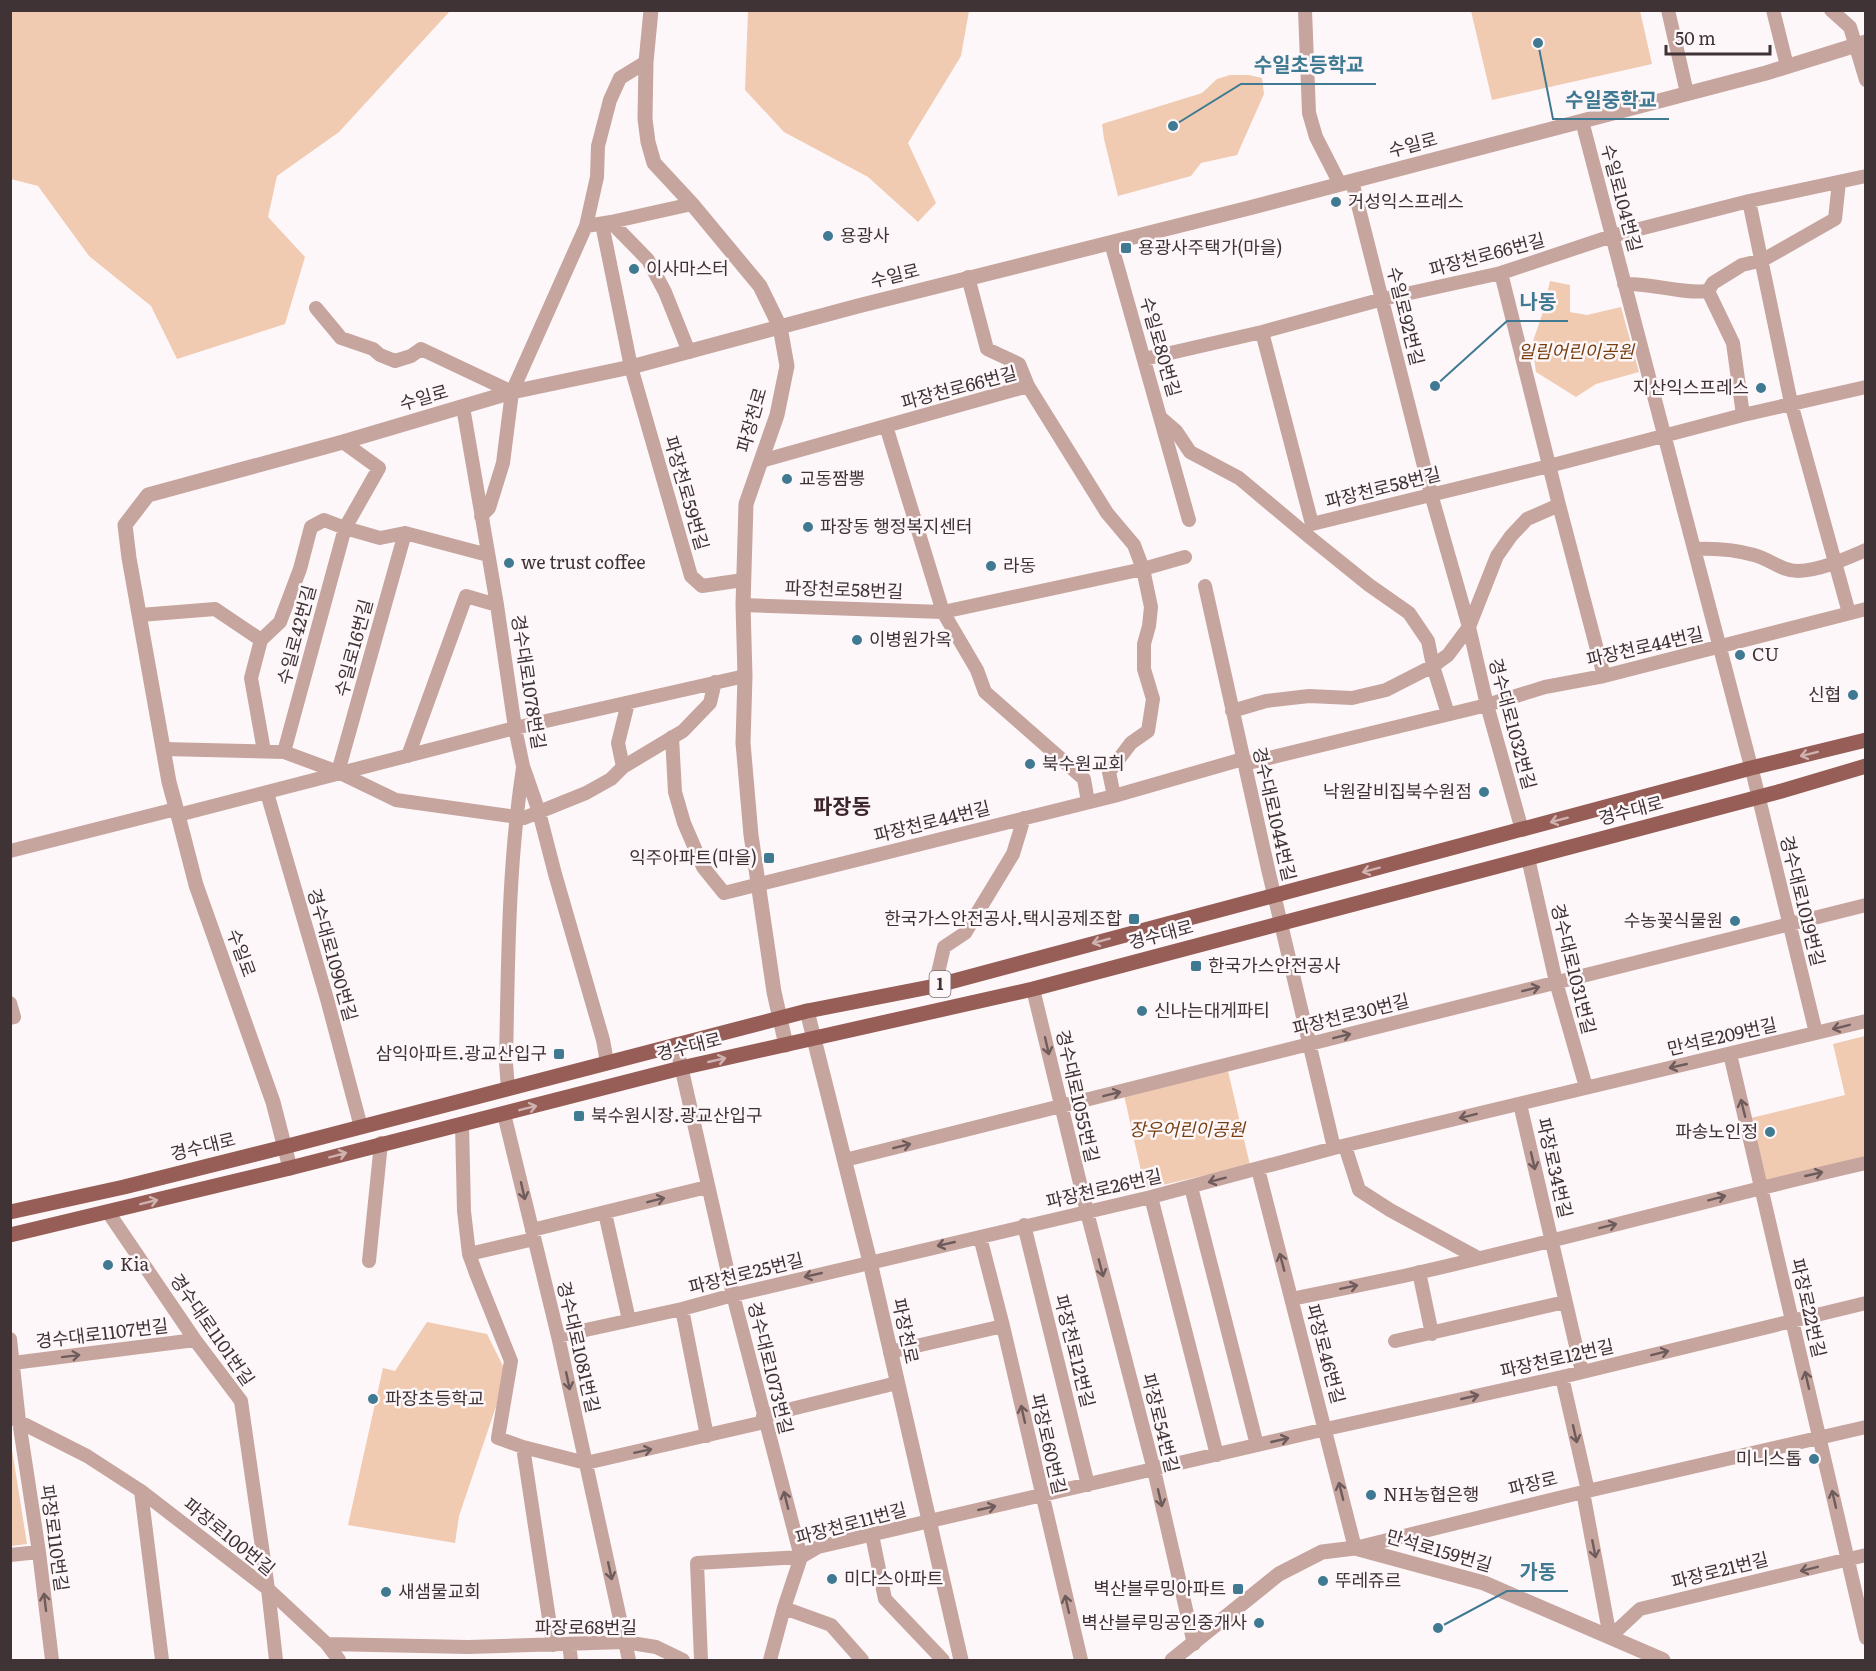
<svg xmlns="http://www.w3.org/2000/svg" width="1876" height="1671" viewBox="0 0 1876 1671" font-family="Literata,'Noto Sans KR',serif">
<style>
.green{fill:#f0cab1}
.lines{fill:none;stroke-linecap:round;stroke-linejoin:round}
.minor{stroke:#c6a59f;stroke-width:14}
.tertiary{stroke:#c6a59f;stroke-width:15}
.primary{stroke:#965e56;stroke-width:15}
.oneway{stroke:#cfb2b0}
.oneway2{stroke:#6e5b5b}
.poi-dot{fill:#3f7a92;stroke:#fef7f9;stroke-width:2}
.labels{text-anchor:middle;stroke-width:5;stroke-linejoin:round;paint-order:stroke}
.shield{fill:#fef7f9;stroke:#786e70;stroke-width:1.5}
.shield-label{font-size:16px;font-weight:bold;fill:#3f3336}
.street-label{font-size:18px;fill:#3f3336;stroke:#fef7f9}
.poi-label{font-size:18px;fill:#3f3336;stroke:#fef7f9;text-anchor:start}
.park-label{font-size:18px;font-style:italic;fill:#763f11;stroke:#fef7f9}
.quarter-label{font-size:21px;font-weight:bold;fill:#3c252b;stroke:#fef7f9}
.leader{fill:none;stroke:#3f7a92;stroke-width:2}
.callout-dot{fill:#3f7a92;stroke:#fef7f9;stroke-width:2}
.callout-label{font-size:20px;text-anchor:middle;font-weight:bold;fill:#3f7a92;stroke:#fef7f9;stroke-width:5;stroke-linejoin:round;paint-order:stroke}
</style>
<rect width="100%" height="100%" fill="#fef7f9"/>
<path class="green" d="M 11,10 L 450,10 L 450,11 L 339,132 L 277,176 L 268,217 L 305,257 L 285,324 L 177,359 L 151,306 L 89,256 L 38,186 L 11,179 Z
M 748,11 L 969,11 L 961,56 L 908,143 L 936,203 L 918,222 L 868,177 L 784,132 L 745,90 Z
M 1471,11 L 1640,11 L 1652,64 L 1492,100 Z
M 1230,75 L 1249,75 L 1262,78 L 1264,94 L 1237,155 L 1201,163 L 1191,176 L 1118,196 L 1104,139 L 1102,124 L 1202,93 L 1217,79 Z
M 1550,281 L 1570,285 L 1570,312 L 1587,315 L 1621,307 L 1639,372 L 1596,384 L 1576,397 L 1536,372 L 1532,344 L 1543,312 Z
M 1865,1036 L 1865,1158 L 1767,1182 L 1751,1118 L 1845,1095 L 1833,1044 Z
M 1228,1071 L 1250,1165 L 1145,1189 L 1124,1095 Z
M 427,1322 L 487,1334 L 507,1374 L 459,1516 L 455,1543 L 348,1525 L 383,1368 L 395,1371 Z
M 10,1437 L 27,1544 L 11,1546 L 10,1546 Z"/>
<g class="lines">
<path class="minor" d="M 1305,10 L 1309,113 L 1316,137 L 1340,184
M 1668,10 L 1687,93
M 1773,10 L 1787,66
M 1831,10 L 1850,27 L 1866,80
M 1582,121 L 1754,778 L 1816,1033
M 1352,181 L 1431,494 L 1469,627 L 1487,705 L 1522,830
M 1749,201 L 1791,403 L 1849,613
M 611,222 L 648,260 L 665,292 L 689,352
M 602,224 L 631,367 L 691,576 L 702,586 L 743,580
M 586,226 L 597,177 L 598,146 L 610,100 L 620,78 L 646,62
M 1111,243 L 1189,520
M 1501,273 L 1559,505 L 1604,676
M 968,277 L 987,349 L 1019,364 L 1028,386 L 1107,513 L 1134,545 L 1143,569 L 1151,607 L 1149,626 L 1144,644 L 1144,669 L 1153,699 L 1148,731 L 1131,743 L 1109,772 L 1114,796
M 1624,284 C 1654,283 1680,294 1708,291 L 1713,283 L 1742,265 L 1763,260 L 1835,219 L 1839,182
M 1708,291 L 1733,343 L 1743,415
M 316,308 L 341,338 L 373,349 L 380,355 L 395,361 L 411,356 L 421,349 L 512,392
M 1262,332 L 1312,524 L 1549,466 L 1743,415 L 1866,387
M 1144,359 L 1262,332 L 1383,299 L 1501,273 L 1612,236 L 1749,201 L 1866,176
M 463,407 L 497,605 L 515,728 L 523,766 L 539,812 L 555,874 L 603,1040 L 607,1062
M 1161,418 L 1176,431 L 1190,452 L 1239,478 L 1307,535 L 1369,585 L 1409,613 L 1428,641 L 1433,666 L 1448,714
M 886,426 L 943,612 L 977,670 L 985,692 L 1084,779 L 1088,802
M 761,461 L 1028,386
M 481,516 L 489,508 L 503,463 L 512,392 L 586,226 L 611,222 L 692,204
M 1694,549 C 1714,548 1734,549 1754,555 C 1770,559 1781,571 1798,571 C 1821,570 1845,559 1866,550
M 1205,586 L 1268,869 L 1334,1148
M 743,605 L 943,612 L 1143,569 L 1185,557
M 140,615 L 215,609 L 261,640
M 1232,711 L 1266,701 L 1309,696 L 1352,698 L 1386,690 L 1433,666 L 1448,655 L 1469,627 L 1497,556 L 1511,536 L 1527,519 L 1559,505
M 672,737 L 675,792 L 684,823 L 703,867 L 724,893 L 1114,796 L 1243,759
M 164,749 L 284,752 L 338,772 L 396,800 L 524,818 L 586,793 L 611,779 L 623,767 L 683,731 L 710,703 L 715,682
M 264,751 L 251,678 L 261,640 L 280,622 L 300,569 L 311,527 L 324,520 L 345,528 L 380,538 L 405,533 L 488,555
M 284,752 L 345,528 L 379,468 L 343,442
M 408,756 L 466,596 L 497,605
M 1244,764 L 1487,705 L 1545,687 L 1604,676 L 1866,609
M 623,767 L 618,743 L 628,703
M 338,772 L 405,533
M 267,793 L 327,999 L 361,1127
M 178,815 L 515,728 L 745,676
M 10,851 L 176,809
M 1528,858 L 1556,982 L 1586,1087
M 935,986 L 944,947 L 965,933 L 1013,854 L 1024,818
M 1033,989 L 1087,1212 L 1154,1470 L 1194,1644
M 10,1003 L 14,1017 L 10,1018
M 676,1044 L 733,1295 L 801,1557
M 1730,1054 L 1866,1638
M 508,1089 L 506,1063 C 508,964 508,866 523,768
M 1520,1104 L 1582,1372
M 504,1114 L 558,1336 L 629,1660
M 462,1124 L 464,1211 L 469,1254 L 477,1276 L 511,1361 L 498,1438 L 523,1447 L 586,1463 L 764,1422
M 1345,1146 L 1359,1190 L 1390,1210 L 1478,1258
M 845,1160 L 1866,905
M 1258,1169 L 1355,1548 L 1583,1492 L 1866,1427
M 1191,1187 L 1257,1445
M 1151,1197 L 1217,1455
M 108,1212 L 195,1340 L 241,1401 L 268,1589 L 276,1660
M 605,1213 L 629,1320
M 1024,1225 L 1088,1485
M 532,1230 L 707,1187
M 980,1237 L 1003,1326 L 1081,1660
M 469,1254 L 534,1239
M 369,1261 L 381,1143
M 1419,1272 L 1432,1334
M 1292,1299 C 1335,1290 1378,1282 1421,1272 C 1570,1238 1717,1197 1866,1163
M 682,1309 L 707,1436
M 558,1336 L 682,1309 L 733,1295 L 1151,1197 L 1334,1148 L 1866,1021
M 10,1339 L 19,1421 L 39,1552 L 52,1660
M 1395,1341 L 1565,1302
M 890,1352 L 1003,1326
M 13,1363 L 195,1340
M 1562,1377 L 1588,1491
M 763,1416 L 897,1383
M 10,1417 L 87,1456 L 141,1491 L 268,1589 L 327,1644 L 339,1660
M 523,1447 L 553,1645
M 141,1491 L 162,1660
M 1583,1492 L 1610,1637
M 872,1535 L 885,1599 L 943,1660
M 10,1555 L 39,1552
M 784,1608 L 831,1625 L 862,1660
M 1610,1637 L 1640,1609 L 1866,1555
M 327,1644 L 468,1647 L 625,1642 L 656,1647 L 683,1660
M 569,1644 L 571,1660
M 701,1660 L 697,1563 L 801,1557 L 818,1547 L 1326,1429 L 1562,1377 L 1866,1303
M 770,1660 L 784,1608 L 801,1557"/>
<path class="tertiary" d="M 651,10 L 646,62 L 645,119 L 648,142 L 654,163 L 692,204 L 760,286 L 780,327 L 787,366 L 777,415 L 746,504 L 743,605 L 745,676 L 743,743 L 751,835 L 774,992 L 786,1045
M 807,1011 L 870,1262 L 961,1660
M 290,1168 L 273,1102 L 196,885 L 178,815 L 169,782 L 129,558 L 125,525 L 148,495 L 343,442 L 512,392 L 631,367 L 858,306 L 1249,208 L 1766,73 L 1866,42
M 1172,1660 L 1279,1574 L 1322,1552 L 1355,1548 L 1484,1583 L 1663,1660"/>
<path class="primary" d="M 10,1212 L 124,1187 L 284,1147 L 807,1011 L 935,986 L 1751,768 L 1866,740
M 10,1235 L 290,1168 L 681,1068 L 1033,989 L 1778,792 L 1866,766"/>
</g>
<defs><path id="oneway-shaft" d="M-6 0H5M1.5-3L5.5 0L1.5 3" fill="none" stroke-width="1.6" stroke-linecap="round" stroke-linejoin="round" transform="scale(1.5)"/></defs>
<g class="oneway">
<use href="#oneway-shaft" transform="translate(1809 754) rotate(166)"/>
<use href="#oneway-shaft" transform="translate(1559 820) rotate(165)"/>
<use href="#oneway-shaft" transform="translate(1371 870) rotate(165)"/>
<use href="#oneway-shaft" transform="translate(1101 941) rotate(165)"/>
<use href="#oneway-shaft" transform="translate(717 1060) rotate(-13)"/>
<use href="#oneway-shaft" transform="translate(528 1108) rotate(-14)"/>
<use href="#oneway-shaft" transform="translate(338 1155) rotate(-15)"/>
<use href="#oneway-shaft" transform="translate(149 1202) rotate(-14)"/>
</g>
<g class="oneway2">
<use href="#oneway-shaft" transform="translate(1531 989) rotate(-14)"/>
<use href="#oneway-shaft" transform="translate(1841 1027) rotate(166)"/>
<use href="#oneway-shaft" transform="translate(1342 1036) rotate(-14)"/>
<use href="#oneway-shaft" transform="translate(1047 1046) rotate(77)"/>
<use href="#oneway-shaft" transform="translate(1678 1066) rotate(167)"/>
<use href="#oneway-shaft" transform="translate(1112 1094) rotate(-14)"/>
<use href="#oneway-shaft" transform="translate(1743 1108) rotate(-104)"/>
<use href="#oneway-shaft" transform="translate(1468 1116) rotate(166)"/>
<use href="#oneway-shaft" transform="translate(902 1146) rotate(-14)"/>
<use href="#oneway-shaft" transform="translate(1533 1161) rotate(77)"/>
<use href="#oneway-shaft" transform="translate(1814 1174) rotate(-13)"/>
<use href="#oneway-shaft" transform="translate(1217 1180) rotate(165)"/>
<use href="#oneway-shaft" transform="translate(523 1191) rotate(77)"/>
<use href="#oneway-shaft" transform="translate(1717 1198) rotate(-15)"/>
<use href="#oneway-shaft" transform="translate(656 1200) rotate(-14)"/>
<use href="#oneway-shaft" transform="translate(1608 1226) rotate(-14)"/>
<use href="#oneway-shaft" transform="translate(946 1244) rotate(167)"/>
<use href="#oneway-shaft" transform="translate(1282 1262) rotate(-105)"/>
<use href="#oneway-shaft" transform="translate(1101 1268) rotate(75)"/>
<use href="#oneway-shaft" transform="translate(813 1275) rotate(167)"/>
<use href="#oneway-shaft" transform="translate(1349 1287) rotate(-12)"/>
<use href="#oneway-shaft" transform="translate(1660 1353) rotate(-14)"/>
<use href="#oneway-shaft" transform="translate(71 1356) rotate(-7)"/>
<use href="#oneway-shaft" transform="translate(1807 1380) rotate(-103)"/>
<use href="#oneway-shaft" transform="translate(568 1381) rotate(78)"/>
<use href="#oneway-shaft" transform="translate(1470 1397) rotate(-13)"/>
<use href="#oneway-shaft" transform="translate(1023 1414) rotate(-103)"/>
<use href="#oneway-shaft" transform="translate(1575 1434) rotate(77)"/>
<use href="#oneway-shaft" transform="translate(1280 1440) rotate(-13)"/>
<use href="#oneway-shaft" transform="translate(643 1451) rotate(-12)"/>
<use href="#oneway-shaft" transform="translate(1341 1491) rotate(-104)"/>
<use href="#oneway-shaft" transform="translate(1160 1498) rotate(77)"/>
<use href="#oneway-shaft" transform="translate(1834 1499) rotate(-103)"/>
<use href="#oneway-shaft" transform="translate(786 1500) rotate(-104)"/>
<use href="#oneway-shaft" transform="translate(987 1508) rotate(-13)"/>
<use href="#oneway-shaft" transform="translate(1594 1549) rotate(79)"/>
<use href="#oneway-shaft" transform="translate(1809 1569) rotate(166)"/>
<use href="#oneway-shaft" transform="translate(610 1571) rotate(78)"/>
<use href="#oneway-shaft" transform="translate(45 1602) rotate(-97)"/>
<use href="#oneway-shaft" transform="translate(1067 1604) rotate(-103)"/>
</g>
<g class="poi-dot">
<circle cx="1336" cy="202" r="6"/>
<circle cx="828" cy="236" r="6"/>
<rect x="1120" y="242" width="12" height="12" rx="3"/>
<circle cx="634" cy="269" r="6"/>
<circle cx="1761" cy="388" r="6"/>
<circle cx="787" cy="479" r="6"/>
<circle cx="808" cy="527" r="6"/>
<circle cx="509" cy="563" r="6"/>
<circle cx="991" cy="566" r="6"/>
<circle cx="857" cy="640" r="6"/>
<circle cx="1740" cy="655" r="6"/>
<circle cx="1853" cy="695" r="6"/>
<circle cx="1030" cy="764" r="6"/>
<circle cx="1484" cy="792" r="6"/>
<rect x="763" y="852" width="12" height="12" rx="3"/>
<rect x="1128" y="913" width="12" height="12" rx="3"/>
<circle cx="1735" cy="921" r="6"/>
<rect x="1190" y="960" width="12" height="12" rx="3"/>
<circle cx="1142" cy="1011" r="6"/>
<rect x="553" y="1048" width="12" height="12" rx="3"/>
<rect x="573" y="1110" width="12" height="12" rx="3"/>
<circle cx="1770" cy="1132" r="6"/>
<circle cx="108" cy="1265" r="6"/>
<circle cx="373" cy="1399" r="6"/>
<circle cx="1814" cy="1459" r="6"/>
<circle cx="1371" cy="1495" r="6"/>
<circle cx="832" cy="1579" r="6"/>
<circle cx="1323" cy="1581" r="6"/>
<rect x="1232" y="1583" width="12" height="12" rx="3"/>
<circle cx="386" cy="1592" r="6"/>
<circle cx="1259" cy="1623" r="6"/>
</g>
<g class="labels">
<rect class="shield" x="929.5" y="971" width="21" height="26" rx="4.5"/>
<g class="shield-label">
<text x="940" y="990">1</text>
</g>
<g class="street-label">
<text transform="translate(1413 145) rotate(-15)" y="6">수일로</text>
<text transform="translate(1621 198) rotate(75)" y="6">수일로104번길</text>
<text transform="translate(1487 255) rotate(-15)" y="6">파장천로66번길</text>
<text transform="translate(895 276) rotate(-14)" y="6">수일로</text>
<text transform="translate(1405 316) rotate(76)" y="6">수일로92번길</text>
<text transform="translate(1160 347) rotate(74)" y="6">수일로80번길</text>
<text transform="translate(959 388) rotate(-15)" y="6">파장천로66번길</text>
<text transform="translate(424 398) rotate(-16)" y="6">수일로</text>
<text transform="translate(752 420) rotate(-74)" y="6">파장천로</text>
<text transform="translate(1383 488) rotate(-14)" y="6">파장천로58번길</text>
<text transform="translate(686 493) rotate(74)" y="6">파장천로59번길</text>
<text transform="translate(844 590) rotate(2)" y="6">파장천로58번길</text>
<text transform="translate(297 635) rotate(-75)" y="6">수일로42번길</text>
<text transform="translate(1645 647) rotate(-13)" y="6">파장천로44번길</text>
<text transform="translate(354 648) rotate(-75)" y="6">수일로16번길</text>
<text transform="translate(528 682) rotate(81)" y="6">경수대로1078번길</text>
<text transform="translate(1512 724) rotate(75)" y="6">경수대로1032번길</text>
<text transform="translate(1631 811) rotate(-15)" y="6">경수대로</text>
<text transform="translate(1274 814) rotate(77)" y="6">경수대로1044번길</text>
<text transform="translate(932 822) rotate(-14)" y="6">파장천로44번길</text>
<text transform="translate(1802 901) rotate(76)" y="6">경수대로1019번길</text>
<text transform="translate(1161 935) rotate(-15)" y="6">경수대로</text>
<text transform="translate(241 953) rotate(70)" y="6">수일로</text>
<text transform="translate(332 955) rotate(74)" y="6">경수대로1090번길</text>
<text transform="translate(1573 969) rotate(76)" y="6">경수대로1031번길</text>
<text transform="translate(1351 1015) rotate(-14)" y="6">파장천로30번길</text>
<text transform="translate(1722 1037) rotate(-13)" y="6">만석로209번길</text>
<text transform="translate(689 1047) rotate(-14)" y="6">경수대로</text>
<text transform="translate(1077 1096) rotate(77)" y="6">경수대로1055번길</text>
<text transform="translate(203 1147) rotate(-14)" y="6">경수대로</text>
<text transform="translate(1554 1168) rotate(77)" y="6">파장로34번길</text>
<text transform="translate(1104 1189) rotate(-13)" y="6">파장천로26번길</text>
<text transform="translate(746 1274) rotate(-14)" y="6">파장천로25번길</text>
<text transform="translate(1808 1308) rotate(77)" y="6">파장로22번길</text>
<text transform="translate(212 1330) rotate(55)" y="6">경수대로1101번길</text>
<text transform="translate(905 1331) rotate(78)" y="6">파장천로</text>
<text transform="translate(102 1334) rotate(-7)" y="6">경수대로1107번길</text>
<text transform="translate(578 1347) rotate(77)" y="6">경수대로1081번길</text>
<text transform="translate(1074 1351) rotate(76)" y="6">파장천로12번길</text>
<text transform="translate(1325 1354) rotate(75)" y="6">파장로46번길</text>
<text transform="translate(1557 1359) rotate(-13)" y="6">파장천로12번길</text>
<text transform="translate(770 1368) rotate(76)" y="6">경수대로1073번길</text>
<text transform="translate(1160 1423) rotate(76)" y="6">파장로54번길</text>
<text transform="translate(1048 1444) rotate(77)" y="6">파장로60번길</text>
<text transform="translate(1533 1484) rotate(-14)" y="6">파장로</text>
<text transform="translate(851 1524) rotate(-15)" y="6">파장천로11번길</text>
<text transform="translate(229 1537) rotate(39)" y="6">파장로100번길</text>
<text transform="translate(54 1538) rotate(82)" y="6">파장로110번길</text>
<text transform="translate(1439 1551) rotate(16)" y="6">만석로159번길</text>
<text transform="translate(1720 1571) rotate(-14)" y="6">파장로21번길</text>
<text x="586" y="1634">파장로68번길</text>
</g>
<g class="poi-label">
<text x="1348" y="208">거성익스프레스</text>
<text x="840" y="242">용광사</text>
<text x="1138" y="254">용광사주택가(마을)</text>
<text x="646" y="275">이사마스터</text>
<text x="1749" y="394" text-anchor="end">지산익스프레스</text>
<text x="799" y="485">교동짬뽕</text>
<text x="820" y="533">파장동 행정복지센터</text>
<text x="521" y="569">we trust coffee</text>
<text x="1003" y="572">라동</text>
<text x="869" y="646">이병원가옥</text>
<text x="1752" y="661">CU</text>
<text x="1841" y="701" text-anchor="end">신협</text>
<text x="1042" y="770">북수원교회</text>
<text x="1472" y="798" text-anchor="end">낙원갈비집북수원점</text>
<text x="757" y="864" text-anchor="end">익주아파트(마을)</text>
<text x="1122" y="925" text-anchor="end">한국가스안전공사.택시공제조합</text>
<text x="1723" y="927" text-anchor="end">수농꽃식물원</text>
<text x="1208" y="972">한국가스안전공사</text>
<text x="1154" y="1017">신나는대게파티</text>
<text x="547" y="1060" text-anchor="end">삼익아파트.광교산입구</text>
<text x="591" y="1122">북수원시장.광교산입구</text>
<text x="1758" y="1138" text-anchor="end">파송노인정</text>
<text x="120" y="1271">Kia</text>
<text x="385" y="1405">파장초등학교</text>
<text x="1802" y="1465" text-anchor="end">미니스톱</text>
<text x="1383" y="1501">NH농협은행</text>
<text x="844" y="1585">미다스아파트</text>
<text x="1335" y="1587">뚜레쥬르</text>
<text x="1226" y="1595" text-anchor="end">벽산블루밍아파트</text>
<text x="398" y="1598">새샘물교회</text>
<text x="1247" y="1629" text-anchor="end">벽산블루밍공인중개사</text>
</g>
<g class="park-label">
<text x="1576" y="358">일림어린이공원</text>
<text x="1187" y="1136">장우어린이공원</text>
</g>
<g class="quarter-label">
<text x="842" y="814">파장동</text>
</g>
</g>
<path class="leader" d="M1173 126L1241 84H1376M1538 43L1553 119H1669M1435 386L1507 321H1568M1438 1628L1507 1591H1568"/>
<g class="callout-dot">
<circle cx="1173" cy="126" r="6"/>
<circle cx="1538" cy="43" r="6"/>
<circle cx="1435" cy="386" r="6"/>
<circle cx="1438" cy="1628" r="6"/>
</g>
<g class="callout-label">
<text x="1309" y="72">수일초등학교</text>
<text x="1611" y="107">수일중학교</text>
<text x="1538" y="309">나동</text>
<text x="1538" y="1579">가동</text>
</g>
<rect width="1876" height="1671" fill="none" stroke="#3f3336" stroke-width="24"/>
<path d="M1666 45v9h104v-9" fill="none" stroke="#3f3336" stroke-width="3"/>
<text x="1675" y="45" font-size="18" fill="#3f3336" stroke="#fef7f9" stroke-width="4.5" paint-order="stroke">50 m</text>
</svg>
